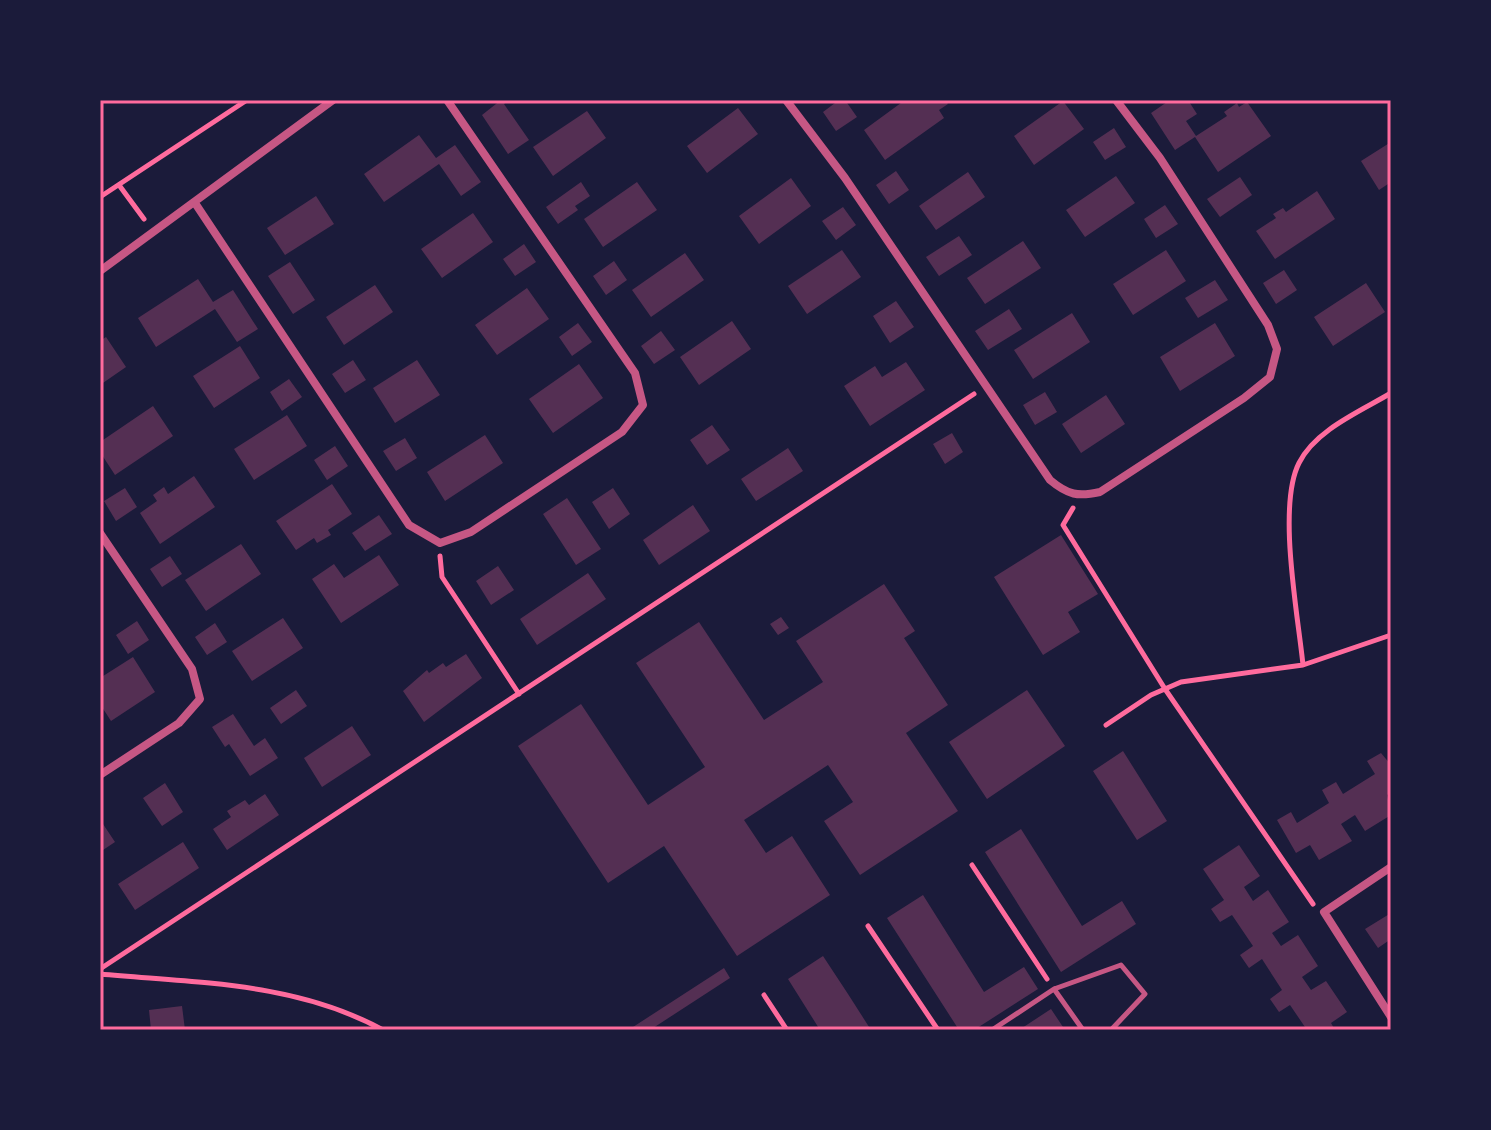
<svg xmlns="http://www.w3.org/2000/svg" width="1491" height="1130" viewBox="0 0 1491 1130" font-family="Georgia,serif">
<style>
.building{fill:#542f53}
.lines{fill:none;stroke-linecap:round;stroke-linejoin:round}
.path{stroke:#ff6b9d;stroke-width:5}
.service{stroke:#c65784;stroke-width:5}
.minor{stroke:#c65784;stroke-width:8}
.neatline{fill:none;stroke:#ff6b9d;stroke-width:3}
</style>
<rect width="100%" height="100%" fill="#1b1b3a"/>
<path class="building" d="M 501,100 L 509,100 L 504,104 L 529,140 L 508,154 L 482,115 Z
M 839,100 L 845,100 L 857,117 L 836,131 L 823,112 Z
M 905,100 L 945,100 L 948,104 L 939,110 L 944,118 L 885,160 L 864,130 Z
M 1170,100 L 1188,100 L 1197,114 L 1186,121 L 1196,136 L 1227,116 L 1224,112 L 1237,103 L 1239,107 L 1247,102 L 1271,136 L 1218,172 L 1195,137 L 1175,150 L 1151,113 Z
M 1063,101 L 1084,129 L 1034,165 L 1014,136 Z
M 738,108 L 758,134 L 707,173 L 687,146 Z
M 587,111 L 606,138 L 553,176 L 533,147 Z
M 1114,128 L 1126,147 L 1105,160 L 1093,142 Z
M 419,135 L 436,158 L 455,145 L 481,182 L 461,196 L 439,164 L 384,202 L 364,174 Z
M 1391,142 L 1391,182 L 1379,190 L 1361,161 Z
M 896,171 L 909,190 L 889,204 L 876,185 Z
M 968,172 L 985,197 L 936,230 L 919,206 Z
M 1116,176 L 1135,203 L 1085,237 L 1066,210 Z
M 1240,177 L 1252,195 L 1220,217 L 1207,199 Z
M 791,178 L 811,206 L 759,244 L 739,216 Z
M 581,182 L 590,196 L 575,206 L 578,210 L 558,224 L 546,207 Z
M 637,182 L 657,210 L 603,247 L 584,219 Z
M 1317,191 L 1335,219 L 1275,259 L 1256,231 L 1276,218 L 1273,214 L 1283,208 L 1286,212 Z
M 316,196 L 334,224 L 285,255 L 267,228 Z
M 1165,205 L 1178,224 L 1156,238 L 1144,219 Z
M 843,207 L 856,225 L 836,240 L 822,221 Z
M 473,213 L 493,242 L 442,278 L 421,249 Z
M 959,236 L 972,255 L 939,276 L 926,257 Z
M 1023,241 L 1041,268 L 985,304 L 967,278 Z
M 524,244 L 536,262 L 515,276 L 503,259 Z
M 842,250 L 861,277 L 807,314 L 788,286 Z
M 1166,250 L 1186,281 L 1133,315 L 1113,284 Z
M 685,253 L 704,280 L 651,317 L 632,290 Z
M 614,261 L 627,280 L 606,295 L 593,276 Z
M 290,262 L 315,300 L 293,314 L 268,276 Z
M 1284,270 L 1297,290 L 1276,304 L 1263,283 Z
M 198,279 L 213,302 L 233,290 L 258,329 L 237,342 L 215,309 L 156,347 L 138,318 Z
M 1215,280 L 1228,300 L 1198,318 L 1185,298 Z
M 1366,283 L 1385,312 L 1333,346 L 1314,317 Z
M 375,285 L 393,312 L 344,345 L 326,317 Z
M 527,288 L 549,319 L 497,355 L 475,325 Z
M 896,301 L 914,327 L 890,343 L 873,316 Z
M 1009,309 L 1022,329 L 988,350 L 975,331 Z
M 1072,313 L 1090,342 L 1033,379 L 1014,350 Z
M 732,321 L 751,349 L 699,385 L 680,357 Z
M 578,323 L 592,342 L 572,356 L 559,337 Z
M 1215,323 L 1235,356 L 1180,391 L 1160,357 Z
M 661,331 L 675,350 L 654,364 L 641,346 Z
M 106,337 L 126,367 L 100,385 L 100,341 Z
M 240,346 L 260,378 L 214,408 L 193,376 Z
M 353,360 L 366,380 L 345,393 L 332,374 Z
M 417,360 L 440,395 L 395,423 L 373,388 Z
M 906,362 L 925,390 L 870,426 L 844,386 L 875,366 L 882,377 Z
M 579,364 L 603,398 L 553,433 L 529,399 Z
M 289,379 L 302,397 L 282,411 L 270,392 Z
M 1045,392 L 1057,412 L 1035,425 L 1023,405 Z
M 1106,395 L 1125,424 L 1081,453 L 1062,424 Z
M 153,406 L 173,436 L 115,475 L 100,452 L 100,442 Z
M 287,415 L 307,446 L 254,480 L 234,449 Z
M 712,425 L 730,450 L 707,465 L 690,440 Z
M 952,433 L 963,452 L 945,464 L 933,444 Z
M 485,435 L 503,463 L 445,501 L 427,472 Z
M 405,438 L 417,458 L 396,471 L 383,451 Z
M 335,446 L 348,466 L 327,480 L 314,460 Z
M 788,448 L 803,471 L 756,501 L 741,479 Z
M 194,476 L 215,507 L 160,544 L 140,513 L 157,501 L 153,495 L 164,487 L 168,494 Z
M 332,484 L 352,514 L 328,530 L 331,535 L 317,543 L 314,538 L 296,550 L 276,521 Z
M 125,488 L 137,507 L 116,521 L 104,501 Z
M 613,488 L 630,514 L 609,529 L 592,502 Z
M 567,498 L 601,549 L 576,565 L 543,514 Z
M 693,505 L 710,531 L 659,565 L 643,540 Z
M 379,515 L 392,534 L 365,551 L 352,533 Z
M 1061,535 L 1098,594 L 1068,612 L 1080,632 L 1043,655 L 994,577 Z
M 241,544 L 261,574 L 206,611 L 185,580 Z
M 379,555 L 399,585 L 341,623 L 312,579 L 334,564 L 344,578 Z
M 170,556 L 182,574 L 162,587 L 150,569 Z
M 498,566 L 514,590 L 491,605 L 476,581 Z
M 588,573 L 606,599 L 537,645 L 520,619 Z
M 884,584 L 915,631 L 904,638 L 948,705 L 906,733 L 958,811 L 860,875 L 824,821 L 853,802 L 828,765 L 744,820 L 766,853 L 792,836 L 830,895 L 737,956 L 664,846 L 608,883 L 518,746 L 581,704 L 648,805 L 705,767 L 636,663 L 699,622 L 764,720 L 823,682 L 796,641 Z
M 781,617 L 789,628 L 778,635 L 770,624 Z
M 283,618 L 303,648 L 252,681 L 232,651 Z
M 137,621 L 149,640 L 128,654 L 116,635 Z
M 215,623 L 227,642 L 207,655 L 195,637 Z
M 466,654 L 482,678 L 424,722 L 403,691 L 427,670 L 429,673 L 443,663 L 446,667 Z
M 133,657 L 155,692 L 111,721 L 100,704 L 100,678 Z
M 296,690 L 307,706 L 281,724 L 270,708 Z
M 1027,690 L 1065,746 L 987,799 L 949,742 Z
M 233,714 L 254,746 L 265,738 L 278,758 L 250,776 L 229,744 L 225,747 L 212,727 Z
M 352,726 L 371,755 L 322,787 L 304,758 Z
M 1123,751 L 1167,821 L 1137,840 L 1093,771 Z
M 1381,753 L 1391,765 L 1391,792 L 1387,795 L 1391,815 L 1365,831 L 1355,815 L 1341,824 L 1352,841 L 1319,860 L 1310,845 L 1296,853 L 1277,820 L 1291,812 L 1297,823 L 1329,803 L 1322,790 L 1336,782 L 1343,794 L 1375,774 L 1367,761 Z
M 165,783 L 183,812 L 162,826 L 143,798 Z
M 265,794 L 279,815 L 227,850 L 213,829 L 231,817 L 227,811 L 245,800 L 249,805 Z
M 103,824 L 115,842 L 100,852 L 100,826 Z
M 1021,829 L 1082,926 L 1122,901 L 1136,924 L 1061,972 L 985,852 Z
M 183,842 L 199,868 L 135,910 L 118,884 Z
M 1239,845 L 1260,876 L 1244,887 L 1253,901 L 1268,890 L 1289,922 L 1272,933 L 1281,946 L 1298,935 L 1318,966 L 1302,977 L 1311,990 L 1326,981 L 1347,1012 L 1331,1023 L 1335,1030 L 1307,1030 L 1290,1005 L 1279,1012 L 1270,999 L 1282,990 L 1262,959 L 1249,968 L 1240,955 L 1253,946 L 1232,915 L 1220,922 L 1211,909 L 1224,900 L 1203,869 Z
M 923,895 L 984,992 L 1024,967 L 1038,989 L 974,1030 L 959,1030 L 887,918 Z
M 1391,913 L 1391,939 L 1378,948 L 1365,929 Z
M 823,956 L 848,994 L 871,1030 L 820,1030 L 788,979 Z
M 724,968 L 730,978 L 650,1030 L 635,1030 L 633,1027 Z
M 182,1006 L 185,1030 L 151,1030 L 149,1010 Z
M 1051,1009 L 1065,1030 L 1019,1030 Z"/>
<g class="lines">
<path class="path" d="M 119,185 L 144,219
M 100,197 L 247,100
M 1073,508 L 1063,525 L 1165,689 L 1313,904
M 440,556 L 442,577 L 519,694
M 1303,665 C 1298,615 1277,506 1299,463 C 1315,430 1361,411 1391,393
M 1106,725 L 1151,695 L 1181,682 L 1303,665 L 1391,635
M 972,865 L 1047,979
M 868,926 L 938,1030
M 100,969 L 974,394
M 100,974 C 196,983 296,982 383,1030
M 764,995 L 787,1030"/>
<path class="service" d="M 992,1030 L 1054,989
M 1083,1030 L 1054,989 L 1121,965 L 1145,994 L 1111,1030"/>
<path class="minor" d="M 786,100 L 845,178 L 1050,480 C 1068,495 1078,497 1100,492 L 1244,398 L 1270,377 L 1277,349 L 1268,325 L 1160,158 L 1116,100
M 195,203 L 409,525 L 440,543 L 471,532 L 622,432 L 643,405 L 635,373 L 447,100
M 100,271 L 333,100
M 100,533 L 192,669 L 200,699 L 179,723 L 100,775
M 1391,867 L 1324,912 L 1391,1017"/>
</g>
<rect width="1491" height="1130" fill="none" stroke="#1b1b3a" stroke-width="204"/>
<rect x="102" y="102" width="1287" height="926" class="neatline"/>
</svg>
